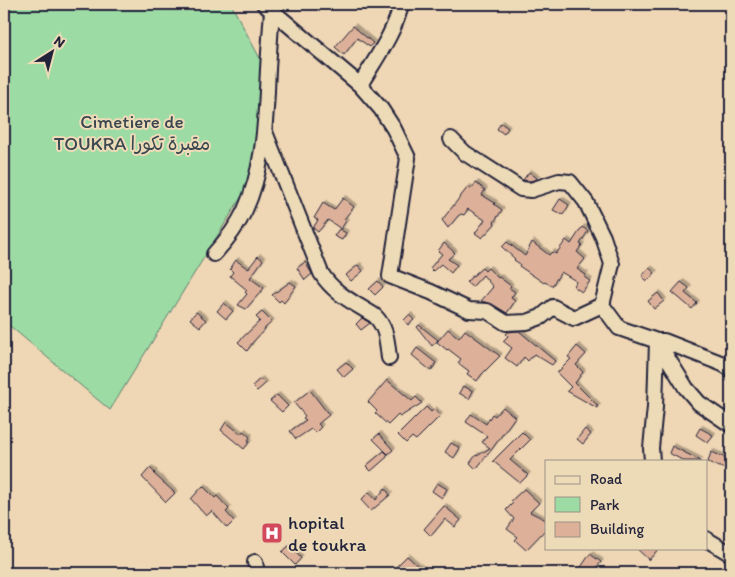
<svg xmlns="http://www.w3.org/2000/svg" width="735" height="577" viewBox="0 0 735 577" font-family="Itim,'Playpen Sans Arabic',sans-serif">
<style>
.green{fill:#9cdba4;stroke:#5f7e70}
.building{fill:#ddb199;stroke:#22223b;filter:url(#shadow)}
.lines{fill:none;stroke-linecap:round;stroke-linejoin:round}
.minor-casing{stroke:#22223b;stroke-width:18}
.minor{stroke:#eddbb8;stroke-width:14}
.labels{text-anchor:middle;stroke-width:4;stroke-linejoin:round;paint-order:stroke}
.park-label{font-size:19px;fill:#3a4750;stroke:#eddbb8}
.poi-label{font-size:19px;fill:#22223b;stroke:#eddbb8;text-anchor:start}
</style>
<defs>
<filter id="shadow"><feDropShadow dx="2.5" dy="-2.5" stdDeviation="0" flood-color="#0004"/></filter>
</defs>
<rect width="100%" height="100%" fill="#efd6b4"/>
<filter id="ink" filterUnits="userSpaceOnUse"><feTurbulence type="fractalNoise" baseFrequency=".02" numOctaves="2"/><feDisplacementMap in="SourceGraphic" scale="10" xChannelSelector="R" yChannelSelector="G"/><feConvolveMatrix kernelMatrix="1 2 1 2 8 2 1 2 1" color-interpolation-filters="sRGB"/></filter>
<g filter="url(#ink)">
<path class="green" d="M 4,4 L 231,4 L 264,66 L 274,144 L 110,410 L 4,321 Z"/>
<path class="building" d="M 353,26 L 373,43 L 370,47 L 357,38 L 344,55 L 335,47 Z
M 501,123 L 508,128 L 504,134 L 497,129 Z
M 529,172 L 537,178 L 537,179 L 530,181 L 523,180 Z
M 476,183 L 485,190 L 482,195 L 495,203 L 494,204 L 502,210 L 494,222 L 495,224 L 482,238 L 475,233 L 485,220 L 468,209 L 464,215 L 461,214 L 458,216 L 448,228 L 442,220 L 468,187 L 471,189 Z
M 343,198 L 354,207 L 344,219 L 346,221 L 341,229 L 328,220 L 318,232 L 313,228 L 318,220 L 314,218 L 323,203 L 334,210 Z
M 560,199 L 569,205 L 563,215 L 553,210 Z
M 582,227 L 588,231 L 580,244 L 582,245 L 577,252 L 585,259 L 577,269 L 586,275 L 584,277 L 590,281 L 582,292 L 574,287 L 576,281 L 561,272 L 552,286 L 545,282 L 544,283 L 519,266 L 520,264 L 514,260 L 515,259 L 502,247 L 507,242 L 525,256 L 532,242 L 549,255 L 552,252 L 556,254 L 566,240 L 571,244 Z
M 339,229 L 346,233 L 342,240 L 334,236 Z
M 444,243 L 455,253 L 448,259 L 457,265 L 451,273 L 441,264 L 433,271 L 430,268 L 442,254 L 438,251 Z
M 258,256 L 263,260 L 250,278 L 264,288 L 246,309 L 238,305 L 247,294 L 245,292 L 247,290 L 230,276 L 233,272 L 230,269 L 236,260 L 248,269 Z
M 305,262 L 312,274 L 305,280 L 297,268 Z
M 358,265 L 363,271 L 351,281 L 346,275 Z
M 482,268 L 485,271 L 488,268 L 498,278 L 499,277 L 511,286 L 509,288 L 515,292 L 511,298 L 515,301 L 507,313 L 492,304 L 481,301 L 493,287 L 483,275 L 472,287 L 466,282 Z
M 649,268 L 655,273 L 647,281 L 642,276 Z
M 378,281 L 383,287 L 375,295 L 369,289 Z
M 290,282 L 296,286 L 284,303 L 281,300 L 279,302 L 272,295 Z
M 681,282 L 689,288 L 685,293 L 697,303 L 692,309 L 672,292 Z
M 658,293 L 664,301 L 654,309 L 648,301 Z
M 224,303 L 233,311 L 226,319 L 217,311 Z
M 196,312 L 206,320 L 200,327 L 190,319 Z
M 262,312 L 272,322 L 265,328 L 265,329 L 253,342 L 247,351 L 238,342 L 260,321 L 256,317 Z
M 409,315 L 414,320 L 408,325 L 404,320 Z
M 362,318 L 370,323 L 361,330 L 356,324 Z
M 419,325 L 438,340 L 432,346 L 417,327 Z
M 448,329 L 459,338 L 465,330 L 500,356 L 482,374 L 477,381 L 467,374 L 469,371 L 458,363 L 461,359 L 448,349 L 447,350 L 437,342 Z
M 519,331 L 555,361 L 552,365 L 534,354 L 528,361 L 524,357 L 517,367 L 505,358 L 512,348 L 503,341 L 508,336 L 506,334 L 508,332 Z
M 577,346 L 586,354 L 576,365 L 583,372 L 575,383 L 598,406 L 597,408 L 567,391 L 571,387 L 557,373 L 571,359 L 568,357 Z
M 417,348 L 436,363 L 431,371 L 412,355 Z
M 346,362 L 353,369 L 344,377 L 337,369 Z
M 260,379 L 265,384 L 257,391 L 252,386 Z
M 387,380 L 412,401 L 416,397 L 422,403 L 400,417 L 398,415 L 388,425 L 375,413 L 377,411 L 368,402 Z
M 463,386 L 473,391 L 469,399 L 459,393 Z
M 310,390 L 329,415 L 318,424 L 321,427 L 315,433 L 311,429 L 296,439 L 290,431 L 306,420 L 303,418 L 305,416 L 294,403 Z
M 277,395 L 288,406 L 282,412 L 270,401 Z
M 426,407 L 431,412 L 434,409 L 440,416 L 416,440 L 412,437 L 406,443 L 398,435 Z
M 503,407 L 515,417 L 492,449 L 476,469 L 470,463 L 476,455 L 477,456 L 490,448 L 482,442 L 487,436 L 466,422 L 471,414 L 486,424 L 492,414 L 495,416 Z
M 226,422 L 241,434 L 243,431 L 250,437 L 248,440 L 250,441 L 244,449 L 221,430 Z
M 700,428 L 713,435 L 708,443 L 696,435 Z
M 585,429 L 591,434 L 583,444 L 577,439 Z
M 522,432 L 530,440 L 510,460 L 528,475 L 520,483 L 493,461 Z
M 379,434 L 393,450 L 388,454 L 373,439 Z
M 451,443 L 460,448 L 454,458 L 445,452 Z
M 672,446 L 701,461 L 684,461 L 669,453 Z
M 384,451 L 388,455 L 386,456 L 387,457 L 371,471 L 366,466 Z
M 711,452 L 731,460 L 727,470 L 708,462 Z
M 150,468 L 155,473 L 154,474 L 175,493 L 166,502 L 142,477 Z
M 437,483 L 447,489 L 442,498 L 432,491 Z
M 203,486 L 215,498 L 217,496 L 229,509 L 226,512 L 234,521 L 227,528 L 212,511 L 206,516 L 191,499 Z
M 385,488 L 390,495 L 371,511 L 361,500 L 369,492 L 376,500 Z
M 524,489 L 539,503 L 530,512 L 546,520 L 546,529 L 526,550 L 515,540 L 518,537 L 507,529 L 514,519 L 506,510 L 513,503 L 511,501 Z
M 444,506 L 461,520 L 455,527 L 445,519 L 431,536 L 424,529 Z
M 289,546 L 301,558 L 295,565 L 282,552 Z
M 636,548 L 659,548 L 649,560 Z
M 590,554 L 601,562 L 596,568 L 597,569 L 593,573 L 577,573 Z
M 407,556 L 418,566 L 426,573 L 390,573 Z"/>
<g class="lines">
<g class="minor-casing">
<path id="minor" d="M 264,4 L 360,85 L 381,109 L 394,129 L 408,158 L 390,276 L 431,292 L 469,310 L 487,311 L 506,323 L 527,322 L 541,317 L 553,307 L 574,318 L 602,305 L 612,264 L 603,237 L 586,202 L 570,182 L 559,181 L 531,190 L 521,189 L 465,153 L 451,139
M 360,85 C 374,61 396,31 401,4
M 265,132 L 321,273 C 334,294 355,303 375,316 C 387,328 387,342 389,358
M 214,254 C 226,241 237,227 245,210 C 262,173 265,131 267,91 C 268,64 270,37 272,11
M 602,305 L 619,328 L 657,341 L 686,388 L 699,403 L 731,425
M 652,461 L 651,448 L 655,407 L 657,341 L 664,341 L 723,364 L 731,369
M 706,539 L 731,554
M 255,562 L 257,573
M 730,573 L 731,573"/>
</g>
<use href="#minor" class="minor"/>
</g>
</g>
<defs>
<g id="hospital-square" transform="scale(1.125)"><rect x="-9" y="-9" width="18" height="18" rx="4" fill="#d1495b" stroke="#eddbb8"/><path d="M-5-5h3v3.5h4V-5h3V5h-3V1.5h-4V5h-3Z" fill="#fff"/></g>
</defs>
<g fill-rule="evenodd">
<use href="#hospital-square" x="272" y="533"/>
</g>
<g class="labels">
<g class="park-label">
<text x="132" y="128">Cimetiere de<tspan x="132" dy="22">TOUKRA مقبرة تكورا</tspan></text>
</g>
<g class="poi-label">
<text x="288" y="529">hopital<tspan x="288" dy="22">de toukra</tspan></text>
</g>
</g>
<rect width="735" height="577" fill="none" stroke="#eddbb8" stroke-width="20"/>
<rect x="10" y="10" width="715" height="557" fill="none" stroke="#22223b" stroke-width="2" filter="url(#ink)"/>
<rect x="545" y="460" width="162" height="90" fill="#eddbb8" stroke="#9c9186"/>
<rect x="555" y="476" width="25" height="8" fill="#eddbb8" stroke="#9c9186"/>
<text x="590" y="484" font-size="15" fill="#22223b">Road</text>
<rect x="555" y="497" width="25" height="15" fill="#9cdba4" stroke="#9c9186"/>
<text x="590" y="510" font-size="15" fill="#22223b">Park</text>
<rect x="555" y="522" width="25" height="15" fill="#ddb199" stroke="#9c9186"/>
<text x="590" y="534" font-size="15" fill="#22223b">Building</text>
<g transform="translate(52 52) rotate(36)" stroke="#eddbb8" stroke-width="4" paint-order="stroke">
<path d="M0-4L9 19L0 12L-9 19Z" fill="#22223b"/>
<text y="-8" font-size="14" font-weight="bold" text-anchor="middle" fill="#22223b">N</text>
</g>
</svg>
